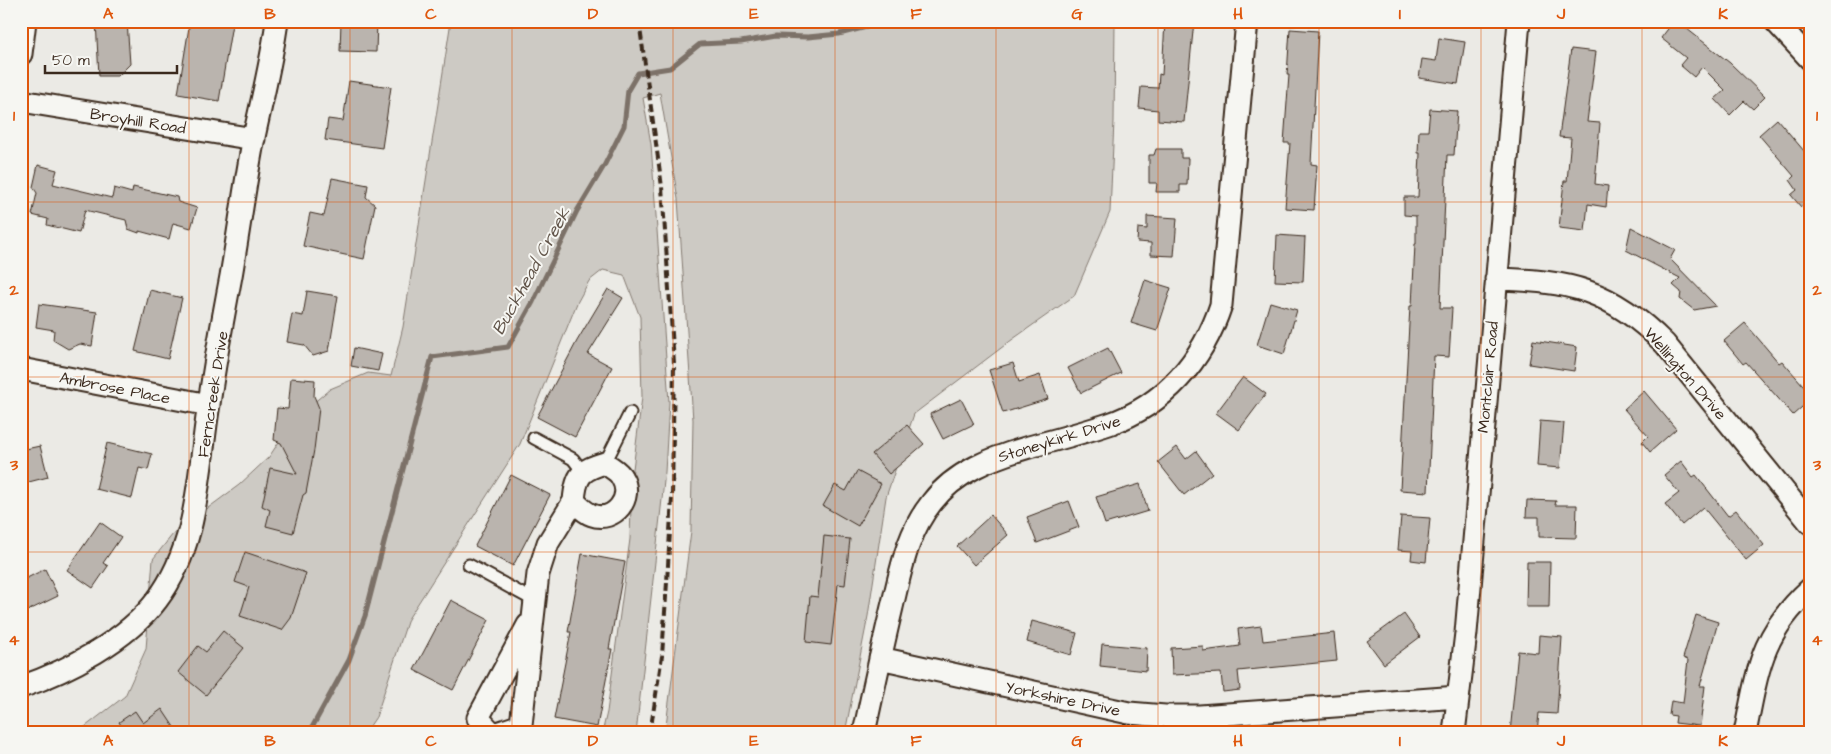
<svg xmlns="http://www.w3.org/2000/svg" width="1831" height="754" viewBox="0 0 1831 754" font-family="'Architects Daughter',sans-serif">
<style>
.green{fill:#cdcac4;stroke:#847a71}
.lines{fill:none;stroke-linecap:round;stroke-linejoin:round}
.stream{stroke:#7c7167;stroke-width:5}
.building{fill:#bab4ae;stroke:#3b2a1e}
.lane-casing{stroke:#3b2a1e;stroke-width:15}
.street-casing{stroke:#3b2a1e;stroke-width:25}
.lane{stroke:#f6f6f2;stroke-width:11}
.street{stroke:#f6f6f2;stroke-width:21}
.rail{stroke:#3b2a1e;stroke-width:4;stroke-dasharray:8 4;stroke-linecap:butt}
.grid{fill:none;stroke:#df570d;stroke-width:1;stroke-opacity:0.55}
.labels{text-anchor:middle;stroke-width:4;stroke-linejoin:round;paint-order:stroke}
.street-label{font-size:16px;fill:#3b2a1e;stroke:#f6f6f2}
.water-label{font-size:18px;font-style:italic;fill:#615449;stroke:#f6f6f2}
.neatline{fill:none;stroke:#df570d;stroke-width:2}
.grid-label{font-size:16px;text-anchor:middle;font-weight:bold;fill:#df570d}
</style>
<rect width="100%" height="100%" fill="#ebeae5"/>
<filter id="ink" filterUnits="userSpaceOnUse"><feTurbulence type="fractalNoise" baseFrequency=".02" numOctaves="2"/><feDisplacementMap in="SourceGraphic" scale="10" xChannelSelector="R" yChannelSelector="G"/><feConvolveMatrix kernelMatrix="1 2 1 2 8 2 1 2 1" color-interpolation-filters="sRGB"/></filter>
<g filter="url(#ink)">
<path class="green" d="M 451,21 L 1115,21 L 1114,121 L 1110,212 L 1074,296 L 1013,339 L 914,414 L 886,497 L 868,616 L 845,733 L 665,733 L 691,531 L 693,420 L 678,199 L 660,93 L 643,98 L 651,144 L 669,402 L 665,472 L 636,733 L 594,733 L 603,729 L 607,712 L 630,539 L 632,477 L 642,397 L 640,317 L 624,275 L 603,270 L 589,281 L 577,303 L 520,444 L 408,619 L 376,717 L 365,733 L 77,733 L 125,696 L 146,649 L 153,559 L 173,534 L 239,485 L 269,457 L 294,419 L 330,389 L 368,373 L 391,376 L 403,327 Z"/>
<g class="lines">
<path class="stream" d="M 309,733 L 349,660 L 365,616 L 432,357 L 508,347 L 533,302 L 577,211 L 604,166 L 624,126 L 628,90 L 638,73 L 670,68 L 700,44 L 741,42 L 776,36 L 808,37 L 839,34 L 890,21"/>
</g>
<path class="building" d="M 96,21 L 127,21 L 130,64 L 118,76 L 99,76 Z
M 190,21 L 219,21 L 232,24 L 219,101 L 178,94 Z
M 341,21 L 377,21 L 376,52 L 340,51 Z
M 1165,21 L 1194,21 L 1184,122 L 1158,120 L 1158,110 L 1139,108 L 1141,87 L 1158,88 L 1159,74 L 1162,75 Z
M 1674,21 L 1677,21 L 1730,63 L 1765,97 L 1753,109 L 1744,101 L 1730,115 L 1715,99 L 1725,90 L 1702,67 L 1694,77 L 1680,65 L 1686,58 L 1661,38 Z
M 1290,29 L 1318,31 L 1311,164 L 1317,165 L 1314,210 L 1285,208 L 1290,143 L 1284,143 L 1289,75 L 1287,75 Z
M 1439,38 L 1465,42 L 1458,84 L 1419,78 L 1422,59 L 1436,61 Z
M 1571,49 L 1596,52 L 1587,122 L 1600,123 L 1595,184 L 1608,186 L 1606,207 L 1588,204 L 1585,231 L 1559,228 L 1564,181 L 1567,181 L 1571,138 L 1559,137 Z
M 349,81 L 391,87 L 382,148 L 325,140 L 328,119 L 343,121 Z
M 1430,109 L 1457,111 L 1454,155 L 1447,155 L 1440,308 L 1452,308 L 1449,357 L 1434,356 L 1428,492 L 1400,490 L 1410,306 L 1412,306 L 1415,244 L 1416,244 L 1416,216 L 1404,215 L 1404,197 L 1418,197 L 1420,153 L 1418,153 L 1419,131 L 1428,131 Z
M 1777,119 L 1810,158 L 1810,205 L 1807,202 L 1801,207 L 1791,195 L 1797,190 L 1790,180 L 1794,176 L 1759,135 Z
M 1156,149 L 1181,149 L 1181,158 L 1188,158 L 1187,185 L 1180,185 L 1180,192 L 1156,192 L 1157,183 L 1149,183 L 1149,155 L 1154,155 Z
M 38,165 L 57,170 L 53,184 L 112,198 L 114,188 L 132,193 L 133,187 L 177,197 L 178,202 L 197,208 L 191,228 L 173,223 L 169,239 L 139,231 L 139,233 L 128,229 L 126,220 L 85,210 L 79,233 L 47,225 L 48,219 L 32,215 L 37,193 L 33,187 Z
M 332,178 L 368,185 L 366,197 L 375,205 L 364,259 L 303,246 L 310,213 L 324,216 Z
M 1147,216 L 1177,218 L 1174,256 L 1151,255 L 1151,243 L 1137,242 L 1138,228 L 1147,229 Z
M 1631,227 L 1675,250 L 1670,259 L 1716,306 L 1694,310 L 1680,299 L 1681,292 L 1673,285 L 1680,278 L 1626,250 Z
M 1277,235 L 1305,237 L 1303,282 L 1275,281 Z
M 1145,280 L 1171,288 L 1157,331 L 1131,323 Z
M 608,289 L 623,298 L 588,354 L 612,367 L 575,437 L 537,417 L 577,341 Z
M 150,290 L 182,298 L 168,359 L 135,351 Z
M 307,291 L 338,296 L 329,351 L 313,356 L 304,345 L 287,342 L 292,314 L 303,316 Z
M 1270,302 L 1297,310 L 1284,354 L 1257,345 Z
M 39,304 L 97,312 L 92,346 L 80,344 L 68,349 L 53,340 L 54,330 L 36,327 Z
M 1745,323 L 1779,363 L 1782,361 L 1810,393 L 1810,400 L 1793,415 L 1746,362 L 1743,364 L 1724,341 Z
M 1533,340 L 1577,347 L 1574,371 L 1529,364 Z
M 354,348 L 382,354 L 378,371 L 351,366 Z
M 1108,348 L 1121,373 L 1081,393 L 1068,368 Z
M 1013,363 L 1019,382 L 1040,375 L 1048,399 L 1003,413 L 989,370 Z
M 1243,377 L 1266,394 L 1239,430 L 1216,413 Z
M 291,378 L 315,380 L 314,396 L 319,408 L 314,450 L 306,493 L 303,495 L 293,533 L 266,526 L 270,510 L 262,506 L 270,468 L 297,474 L 281,443 L 274,440 L 277,408 L 288,409 Z
M 1644,391 L 1676,429 L 1650,452 L 1642,442 L 1648,436 L 1624,409 Z
M 961,399 L 974,424 L 943,439 L 930,414 Z
M 1540,421 L 1564,423 L 1560,468 L 1537,466 Z
M 907,425 L 924,444 L 889,474 L 872,454 Z
M 107,443 L 152,454 L 148,470 L 139,468 L 132,498 L 96,489 Z
M 40,446 L 48,477 L 21,484 L 21,450 Z
M 1177,447 L 1186,459 L 1196,451 L 1212,473 L 1184,495 L 1158,462 Z
M 1681,461 L 1693,477 L 1696,475 L 1728,516 L 1736,510 L 1764,545 L 1746,560 L 1703,507 L 1682,525 L 1665,504 L 1679,493 L 1664,475 Z
M 857,471 L 881,484 L 858,526 L 823,506 L 835,485 L 846,491 Z
M 511,475 L 550,495 L 513,566 L 475,546 Z
M 1140,484 L 1148,511 L 1105,524 L 1096,497 Z
M 1527,500 L 1556,501 L 1555,505 L 1577,505 L 1576,538 L 1539,537 L 1539,517 L 1526,517 Z
M 1069,501 L 1079,527 L 1037,543 L 1027,517 Z
M 991,515 L 1008,535 L 974,565 L 957,546 Z
M 1401,516 L 1430,518 L 1426,562 L 1411,560 L 1412,551 L 1398,550 Z
M 100,522 L 121,537 L 103,563 L 108,566 L 93,588 L 67,570 Z
M 824,536 L 850,539 L 845,585 L 838,584 L 831,645 L 806,642 L 810,596 L 818,597 Z
M 245,552 L 306,573 L 291,618 L 282,630 L 240,616 L 249,587 L 235,582 Z
M 582,554 L 625,562 L 609,649 L 612,649 L 597,727 L 554,719 L 571,632 L 568,632 Z
M 1527,562 L 1550,562 L 1549,607 L 1526,607 Z
M 45,569 L 58,596 L 21,614 L 21,581 Z
M 451,600 L 489,620 L 453,690 L 414,670 Z
M 1404,614 L 1420,637 L 1384,664 L 1367,641 Z
M 1696,615 L 1718,622 L 1700,686 L 1705,686 L 1700,726 L 1675,723 L 1676,716 L 1669,715 L 1671,701 L 1683,703 L 1688,660 L 1683,658 Z
M 1032,621 L 1077,633 L 1071,655 L 1027,642 Z
M 1261,626 L 1263,641 L 1334,633 L 1337,661 L 1238,671 L 1240,690 L 1223,692 L 1221,673 L 1172,675 L 1171,648 L 1203,646 L 1203,651 L 1240,646 L 1238,629 Z
M 223,631 L 244,648 L 206,695 L 178,672 L 198,646 L 206,652 Z
M 1539,635 L 1562,637 L 1557,714 L 1539,713 L 1537,733 L 1510,733 L 1518,651 L 1538,653 Z
M 1102,644 L 1147,648 L 1146,671 L 1100,666 Z
M 162,709 L 178,733 L 126,733 L 119,722 L 135,711 L 143,723 Z"/>
<g class="lines">
<g class="lane-casing">
<path id="lane" d="M 534,438 L 573,459 L 583,472
M 605,463 L 630,413
M 469,565 L 535,601"/>
</g>
<g class="street-casing">
<path id="street" d="M 1775,21 L 1810,59
M 21,54 L 25,21
M 21,101 L 254,139
M 1496,279 C 1570,281 1610,289 1665,344 L 1810,523
M 21,369 L 209,405
M 605,463 C 611,468 619,471 622,478 C 634,498 614,523 592,515 C 584,512 579,506 574,501 C 576,475 581,470 605,463 Z
M 880,658 L 1129,713 L 1165,716 L 1200,716 L 1458,697
M 21,687 C 68,671 127,640 157,600 C 200,543 198,470 209,404 C 215,361 223,318 231,276 C 239,230 245,183 254,137 C 262,99 272,60 277,21
M 492,733 L 478,718 L 528,625
M 497,733 L 521,725 L 538,574 L 548,543 L 574,501
M 864,733 C 873,691 882,649 892,607 C 901,570 907,533 932,502 C 956,471 992,458 1029,447 C 1055,440 1082,433 1109,424 C 1165,405 1203,360 1221,305 L 1247,21
M 1454,733 L 1466,633 L 1519,21
M 1745,733 C 1758,670 1760,635 1810,589"/>
</g>
<use href="#lane" class="lane"/>
<use href="#street" class="street"/>
<path class="rail" d="M 639,21 L 662,187 L 674,363 L 672,498 L 667,582 L 662,656 L 650,733"/>
</g>
</g>
<path class="grid" d="M 189,21 L 189,733M 350,21 L 350,733M 512,21 L 512,733M 673,21 L 673,733M 835,21 L 835,733M 996,21 L 996,733M 1158,21 L 1158,733M 1319,21 L 1319,733M 1481,21 L 1481,733M 1642,21 L 1642,733M 21,202 L 1810,202M 21,377 L 1810,377M 21,552 L 1810,552"/>
<g class="labels">
<g class="street-label">
<text transform="translate(138 120) rotate(9)" y="6">Broyhill Road</text>
<text transform="translate(1686 373) rotate(49)" y="6">Wellington Drive</text>
<text transform="translate(1487 377) rotate(-85)" y="6">Montclair Road</text>
<text transform="translate(115 387) rotate(11)" y="6">Ambrose Place</text>
<text transform="translate(212 394) rotate(-81)" y="6">Ferncreek Drive</text>
<text transform="translate(1059 438) rotate(-17)" y="6">Stoneykirk Drive</text>
<text transform="translate(1063 698) rotate(12)" y="6">Yorkshire Drive</text>
</g>
<g class="water-label">
<text transform="translate(531 271) rotate(-61)" y="6">Buckhead Creek</text>
</g>
</g>
<rect width="1831" height="754" fill="none" stroke="#f6f6f2" stroke-width="55"/>
<path d="M45 65v8h132v-8" fill="none" stroke="#3b2a1e" stroke-width="2.5"/>
<text x="52" y="65" font-size="15" fill="#3b2a1e" stroke="#f6f6f2" stroke-width="4" paint-order="stroke">50 m</text>
<rect x="28" y="28" width="1776" height="698" class="neatline"/>
<g class="grid-label">
<text x="108" y="19">A</text>
<text x="270" y="19">B</text>
<text x="431" y="19">C</text>
<text x="593" y="19">D</text>
<text x="754" y="19">E</text>
<text x="916" y="19">F</text>
<text x="1077" y="19">G</text>
<text x="1238" y="19">H</text>
<text x="1400" y="19">I</text>
<text x="1561" y="19">J</text>
<text x="1723" y="19">K</text>
<text x="14" y="121">1</text>
<text x="1817" y="121">1</text>
<text x="14" y="295">2</text>
<text x="1817" y="295">2</text>
<text x="14" y="470">3</text>
<text x="1817" y="470">3</text>
<text x="14" y="645">4</text>
<text x="1817" y="645">4</text>
<text x="108" y="746">A</text>
<text x="270" y="746">B</text>
<text x="431" y="746">C</text>
<text x="593" y="746">D</text>
<text x="754" y="746">E</text>
<text x="916" y="746">F</text>
<text x="1077" y="746">G</text>
<text x="1238" y="746">H</text>
<text x="1400" y="746">I</text>
<text x="1561" y="746">J</text>
<text x="1723" y="746">K</text>
</g>
</svg>
